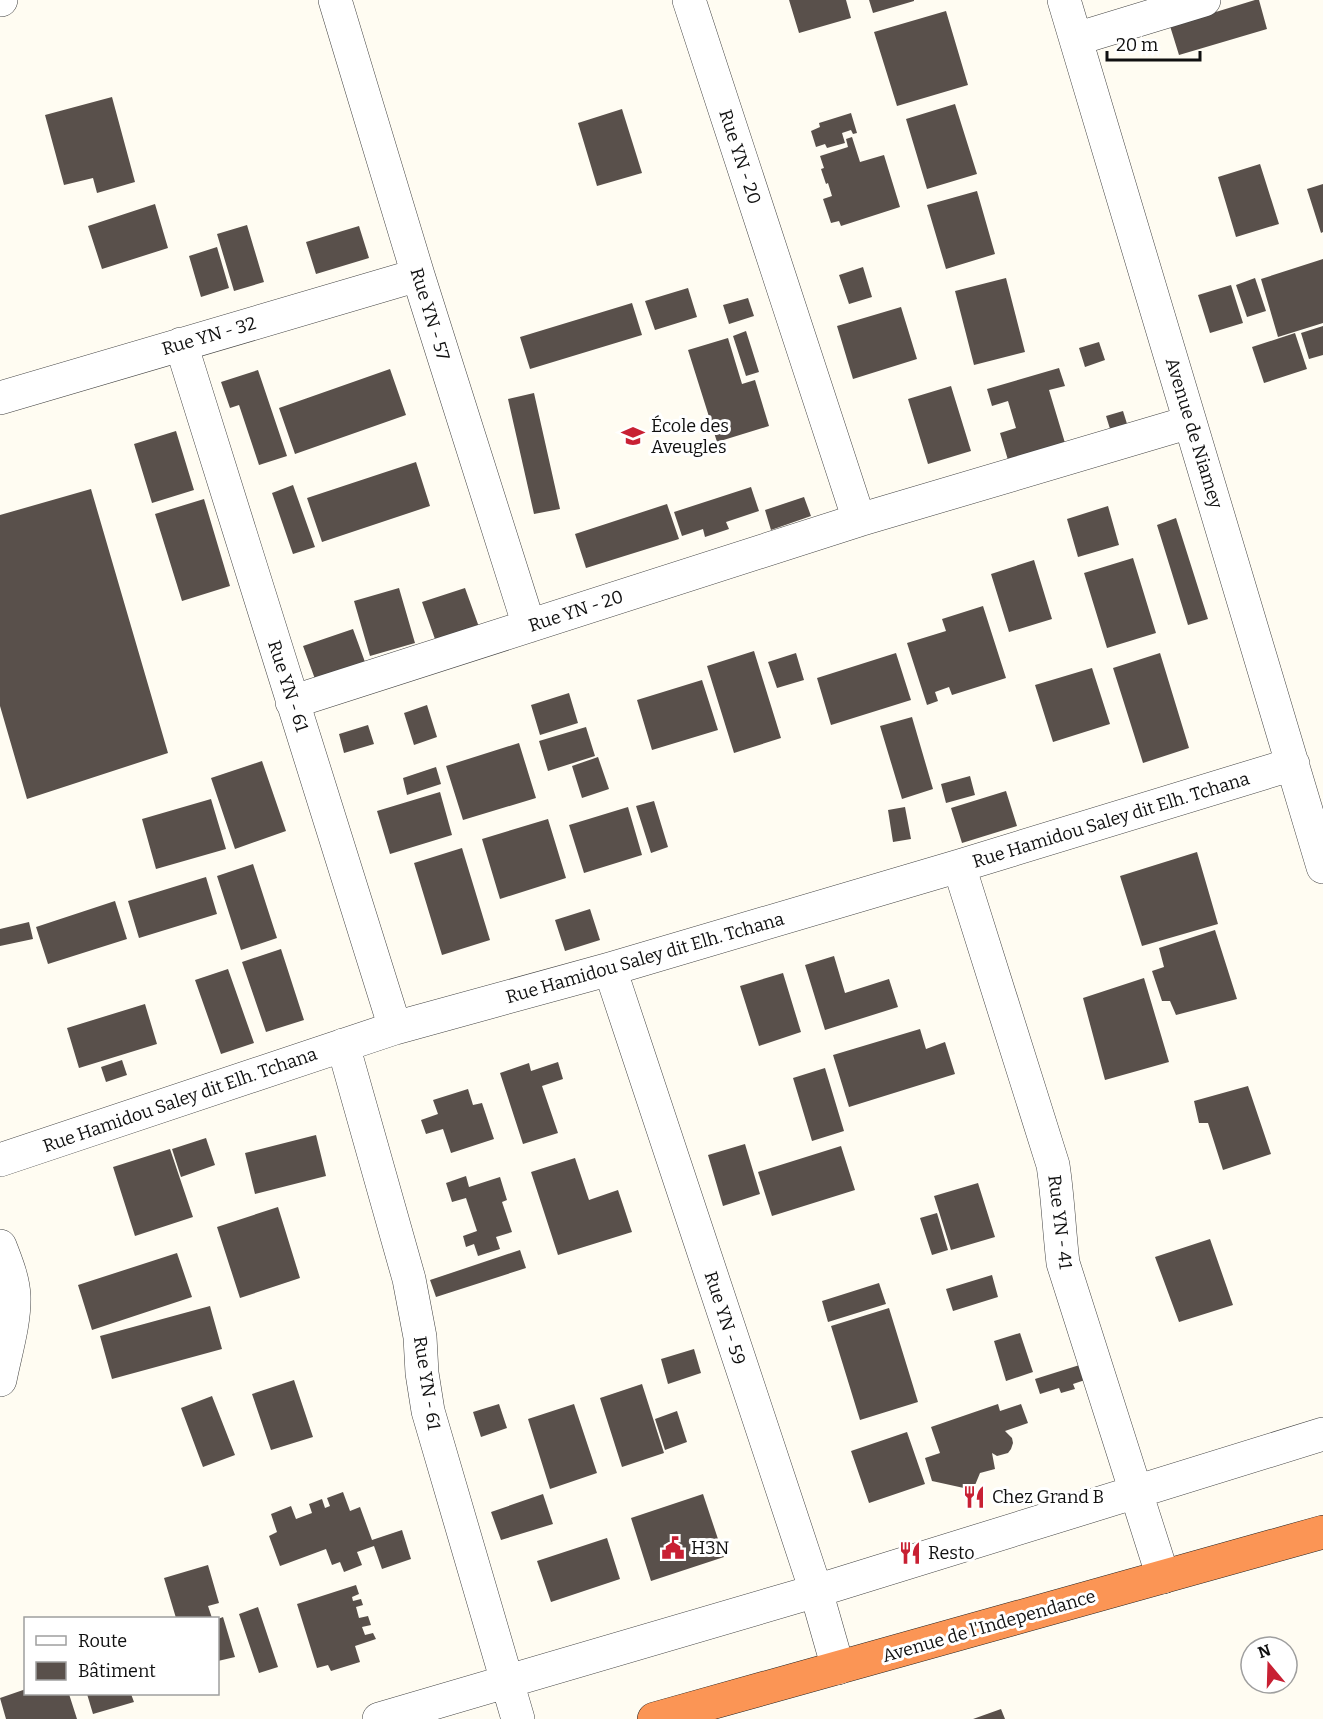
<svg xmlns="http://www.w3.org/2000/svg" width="1323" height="1719" viewBox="0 0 1323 1719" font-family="Bitter,serif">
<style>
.building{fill:#59504b}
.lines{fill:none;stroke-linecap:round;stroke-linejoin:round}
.street-casing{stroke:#434343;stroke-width:34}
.highway-casing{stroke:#212121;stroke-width:34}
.street{stroke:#fff;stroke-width:33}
.highway{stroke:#fb9555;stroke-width:33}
.labels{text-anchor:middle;stroke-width:6;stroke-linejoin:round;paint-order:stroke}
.street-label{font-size:18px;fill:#101010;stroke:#fff}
.poi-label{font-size:18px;fill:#101010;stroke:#fff;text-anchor:start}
</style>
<rect width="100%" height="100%" fill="#fffcf2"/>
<path class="building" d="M 789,0 L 846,0 L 851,18 L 799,33 Z
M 869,0 L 914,0 L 914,1 L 873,13 Z
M 1255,0 L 1259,0 L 1267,29 L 1179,55 L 1170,26 Z
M 946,11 L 968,85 L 897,106 L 874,32 Z
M 112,97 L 135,182 L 97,193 L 93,178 L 64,185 L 45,115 Z
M 955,104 L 977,174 L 927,189 L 906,119 Z
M 622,109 L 642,173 L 597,186 L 578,123 Z
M 851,113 L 857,133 L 853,134 L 851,130 L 842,133 L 845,143 L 827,148 L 825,144 L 816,147 L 811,131 L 820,127 L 819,123 Z
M 852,137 L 860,162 L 884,155 L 900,207 L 841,226 L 839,221 L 831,223 L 823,199 L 832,196 L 828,183 L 826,184 L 821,169 L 824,168 L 820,156 L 848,147 L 846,139 Z
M 1260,164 L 1279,224 L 1236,237 L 1218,177 Z
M 1323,184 L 1323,232 L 1321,233 L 1307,189 Z
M 977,191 L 995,254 L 946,269 L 927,205 Z
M 155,204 L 168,248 L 102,269 L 88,226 Z
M 247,225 L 264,282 L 234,291 L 217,234 Z
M 359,226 L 369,258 L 316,274 L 306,242 Z
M 217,247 L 229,288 L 201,297 L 189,256 Z
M 1323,259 L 1323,323 L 1278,337 L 1261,279 Z
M 863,267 L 872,297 L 849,304 L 839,275 Z
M 1006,278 L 1025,352 L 974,365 L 955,291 Z
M 1255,278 L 1266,311 L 1247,317 L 1236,285 Z
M 1231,285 L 1243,323 L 1210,333 L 1198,295 Z
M 688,288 L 697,317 L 655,330 L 645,301 Z
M 748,298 L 754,316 L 729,324 L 723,305 Z
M 632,303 L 642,335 L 530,369 L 520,337 Z
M 901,307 L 917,359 L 853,379 L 837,326 Z
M 1323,326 L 1323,355 L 1309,359 L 1301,333 Z
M 746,331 L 759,372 L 746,376 L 733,336 Z
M 1295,333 L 1307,369 L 1264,383 L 1252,347 Z
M 728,338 L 742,384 L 755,380 L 769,426 L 717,442 L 688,350 Z
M 1099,342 L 1105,360 L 1085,367 L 1079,348 Z
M 1059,368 L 1065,386 L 1049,390 L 1065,443 L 1008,460 L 1000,433 L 1016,428 L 1008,401 L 992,406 L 987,389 Z
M 390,369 L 406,415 L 295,454 L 279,408 Z
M 258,370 L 287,456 L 259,465 L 239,405 L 230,408 L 221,382 Z
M 951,386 L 971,451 L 928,464 L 908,399 Z
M 534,393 L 560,509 L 534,514 L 508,399 Z
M 1123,411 L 1128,427 L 1111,432 L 1106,416 Z
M 176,431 L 194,490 L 152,503 L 134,444 Z
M 416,462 L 430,506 L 322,542 L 307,498 Z
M 293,485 L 315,547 L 293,554 L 272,493 Z
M 751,487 L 759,511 L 726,522 L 729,529 L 705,537 L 703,529 L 682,536 L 674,512 Z
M 91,489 L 168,753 L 27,799 L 0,706 L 0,515 Z
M 804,497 L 811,516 L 771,530 L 765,510 Z
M 204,499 L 230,586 L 182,601 L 155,514 Z
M 667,504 L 679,539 L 586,568 L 575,534 Z
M 1108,506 L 1119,545 L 1078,557 L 1067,519 Z
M 1176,518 L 1208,619 L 1188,625 L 1157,525 Z
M 1133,558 L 1156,633 L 1107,648 L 1084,573 Z
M 1034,560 L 1052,619 L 1009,632 L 991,574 Z
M 399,588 L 415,643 L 370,656 L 354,601 Z
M 465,588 L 479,627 L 436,642 L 422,602 Z
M 983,606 L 1006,678 L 952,695 L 949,687 L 935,692 L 938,701 L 927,705 L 907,643 L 946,631 L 942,619 Z
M 353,629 L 365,662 L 315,679 L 303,646 Z
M 754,651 L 781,738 L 734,753 L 707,666 Z
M 796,653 L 804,680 L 777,688 L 768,662 Z
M 896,653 L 911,700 L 831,725 L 817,678 Z
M 1160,653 L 1189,748 L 1143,763 L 1113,668 Z
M 1092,668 L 1110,724 L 1053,742 L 1035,685 Z
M 702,680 L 718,730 L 652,750 L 637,700 Z
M 569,693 L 578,723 L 540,735 L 531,705 Z
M 427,705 L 437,737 L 414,745 L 404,713 Z
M 912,717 L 933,789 L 902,799 L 880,726 Z
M 368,725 L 374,744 L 344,753 L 339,734 Z
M 586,727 L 595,756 L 548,771 L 539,741 Z
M 519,743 L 536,798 L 463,820 L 446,766 Z
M 598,757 L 609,789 L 582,798 L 572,766 Z
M 262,761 L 286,831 L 235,849 L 211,778 Z
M 436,767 L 441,784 L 407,795 L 403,778 Z
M 970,776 L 975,795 L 946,803 L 941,784 Z
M 1006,791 L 1017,826 L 962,843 L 951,808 Z
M 440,792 L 452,835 L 390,854 L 377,811 Z
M 211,799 L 226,849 L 156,869 L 142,819 Z
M 654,801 L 668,847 L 651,853 L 636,806 Z
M 628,807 L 642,855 L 584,873 L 569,825 Z
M 905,807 L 911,839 L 893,842 L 888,810 Z
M 548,819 L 566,878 L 500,899 L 482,839 Z
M 462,848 L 490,940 L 442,955 L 414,863 Z
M 1197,852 L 1218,924 L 1142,946 L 1120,876 Z
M 253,864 L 277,938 L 241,950 L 217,876 Z
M 206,877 L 217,914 L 139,938 L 128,901 Z
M 115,901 L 127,939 L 48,964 L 36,927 Z
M 590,909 L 600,940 L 565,951 L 555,920 Z
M 29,922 L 33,939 L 0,946 L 0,929 Z
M 1215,930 L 1237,999 L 1176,1015 L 1170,1001 L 1162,1001 L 1152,971 L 1164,967 L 1159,948 Z
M 281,949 L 304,1020 L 266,1032 L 242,962 Z
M 834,956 L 845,993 L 889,979 L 898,1007 L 825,1030 L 805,965 Z
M 228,969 L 254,1043 L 221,1054 L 195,980 Z
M 783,973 L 801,1032 L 759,1046 L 740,986 Z
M 1144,978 L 1169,1062 L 1105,1080 L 1083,998 Z
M 145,1004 L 157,1044 L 79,1068 L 67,1028 Z
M 920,1029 L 926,1049 L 945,1042 L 955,1074 L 849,1107 L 833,1055 Z
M 122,1060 L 127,1075 L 106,1082 L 101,1067 Z
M 558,1062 L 563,1079 L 542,1086 L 558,1133 L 523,1144 L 500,1073 L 529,1063 L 531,1071 Z
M 825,1068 L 844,1131 L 812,1141 L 793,1078 Z
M 1248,1086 L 1271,1154 L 1223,1170 L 1208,1123 L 1199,1123 L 1194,1101 Z
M 468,1089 L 473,1105 L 482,1103 L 494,1139 L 451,1153 L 443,1129 L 426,1134 L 421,1120 L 438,1114 L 433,1100 Z
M 316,1135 L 326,1176 L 255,1194 L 245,1153 Z
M 206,1138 L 215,1165 L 181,1177 L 172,1149 Z
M 745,1144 L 760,1194 L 723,1206 L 708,1155 Z
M 841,1146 L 855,1190 L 772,1216 L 758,1172 Z
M 170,1149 L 193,1217 L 135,1236 L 113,1167 Z
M 575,1158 L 589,1200 L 618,1190 L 632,1232 L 558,1255 L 531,1172 Z
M 466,1176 L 469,1187 L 500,1177 L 507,1200 L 502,1202 L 512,1232 L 496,1237 L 500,1249 L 478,1256 L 474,1244 L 466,1247 L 463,1236 L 477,1231 L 466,1198 L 452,1202 L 446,1183 Z
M 978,1183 L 995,1237 L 951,1250 L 934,1196 Z
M 278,1207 L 300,1278 L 240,1298 L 217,1227 Z
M 937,1213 L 948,1250 L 932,1255 L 920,1218 Z
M 1210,1239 L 1233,1305 L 1179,1322 L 1155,1257 Z
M 520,1250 L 526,1268 L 436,1297 L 430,1280 Z
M 177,1253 L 192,1297 L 92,1330 L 78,1285 Z
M 992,1275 L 998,1297 L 953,1311 L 946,1289 Z
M 879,1283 L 886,1304 L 828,1322 L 822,1301 Z
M 210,1306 L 222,1349 L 112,1379 L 100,1336 Z
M 889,1308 L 918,1402 L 860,1420 L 831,1326 Z
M 1020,1333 L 1033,1372 L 1006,1381 L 994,1341 Z
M 694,1349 L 701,1373 L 668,1384 L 661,1359 Z
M 1086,1363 L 1091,1378 L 1073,1384 L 1075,1389 L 1061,1393 L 1059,1388 L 1040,1394 L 1035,1379 Z
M 294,1380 L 313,1437 L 271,1450 L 252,1394 Z
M 642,1384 L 664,1453 L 622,1467 L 600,1398 Z
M 212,1396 L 235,1455 L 203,1467 L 181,1408 Z
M 499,1404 L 507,1428 L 481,1437 L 473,1412 Z
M 574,1404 L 597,1473 L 550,1489 L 528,1419 Z
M 998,1404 L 1000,1411 L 1021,1404 L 1028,1423 L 1005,1431 L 1012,1438 L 1013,1443 L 1011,1449 L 1008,1453 L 997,1456 L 992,1453 L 995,1469 L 980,1473 L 973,1490 L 932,1481 L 925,1458 L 940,1453 L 931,1427 Z
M 677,1411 L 687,1442 L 665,1450 L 655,1419 Z
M 907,1432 L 925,1484 L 869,1503 L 851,1451 Z
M 343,1492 L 350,1511 L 360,1507 L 372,1540 L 402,1530 L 411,1559 L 382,1569 L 374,1546 L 357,1552 L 362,1565 L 344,1572 L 340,1562 L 332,1565 L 326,1549 L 280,1566 L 269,1536 L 277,1532 L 271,1514 L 291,1506 L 296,1519 L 312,1513 L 309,1504 L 322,1499 L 325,1508 L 330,1506 L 327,1498 Z
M 543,1494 L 553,1524 L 501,1540 L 491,1512 Z
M 703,1494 L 724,1557 L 651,1581 L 631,1518 Z
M 607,1538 L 620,1579 L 551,1602 L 537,1561 Z
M 208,1565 L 219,1603 L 208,1606 L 212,1618 L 176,1618 L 164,1578 Z
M 356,1585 L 359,1594 L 352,1597 L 353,1601 L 361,1599 L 363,1605 L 356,1607 L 359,1618 L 368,1616 L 371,1625 L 362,1627 L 365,1635 L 373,1633 L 376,1639 L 355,1646 L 360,1662 L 331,1671 L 328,1665 L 317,1668 L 297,1604 Z
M 258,1607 L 278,1667 L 259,1673 L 239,1614 Z
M 223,1617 L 235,1657 L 218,1661 L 218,1619 Z
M 26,1689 L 26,1694 L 69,1694 L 77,1719 L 6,1719 L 0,1698 Z
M 87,1694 L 131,1694 L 134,1702 L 93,1714 Z
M 1001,1709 L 1005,1719 L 973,1719 Z"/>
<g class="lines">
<g class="street-casing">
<path id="street" d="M 0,0 L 1,0
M 335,0 L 418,275 L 529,626
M 689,0 L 859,520
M 1064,0 L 1323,867
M 1076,39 L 1204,0
M 181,344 L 395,1028
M 0,398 L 418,275
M 292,702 L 859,520 L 1190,422
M 959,866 L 1053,1165 C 1058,1197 1059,1230 1063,1263 L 1163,1577
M 610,969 L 816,1591 L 838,1668
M 343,1045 L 409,1279 L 420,1337 L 422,1373 L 428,1411 L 518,1719
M 0,1160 L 395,1028 L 610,969 L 959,866 L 1293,764
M 0,1246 C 6,1262 13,1278 14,1296 C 15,1322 5,1354 0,1380
M 379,1719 L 816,1591 L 1323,1434"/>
</g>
<g class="highway-casing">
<path id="highway" d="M 654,1719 L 1323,1532"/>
</g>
<use href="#street" class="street"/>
<use href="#highway" class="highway"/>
</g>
<defs>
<g id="school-bare" transform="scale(1.8)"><path d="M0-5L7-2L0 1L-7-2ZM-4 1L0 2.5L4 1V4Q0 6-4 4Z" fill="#c82033" stroke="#fff" stroke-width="2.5" paint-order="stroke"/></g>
<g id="restaurant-bare" transform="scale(1.8)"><path d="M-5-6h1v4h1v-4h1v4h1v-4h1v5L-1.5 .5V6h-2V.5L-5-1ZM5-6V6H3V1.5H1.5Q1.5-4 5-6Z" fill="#c82033" stroke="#fff" stroke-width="2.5" paint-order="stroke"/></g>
<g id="civic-bare" transform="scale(1.8)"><path d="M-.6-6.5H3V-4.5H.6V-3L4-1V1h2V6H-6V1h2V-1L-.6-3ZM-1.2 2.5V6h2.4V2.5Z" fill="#c82033" stroke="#fff" stroke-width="2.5" paint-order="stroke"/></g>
</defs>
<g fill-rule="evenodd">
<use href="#school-bare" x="633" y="436"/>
<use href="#restaurant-bare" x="974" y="1497"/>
<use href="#civic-bare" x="673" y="1548"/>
<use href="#restaurant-bare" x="910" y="1553"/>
</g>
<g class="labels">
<g class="street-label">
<text transform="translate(740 157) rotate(72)" y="6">Rue YN - 20</text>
<text transform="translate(430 314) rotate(73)" y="6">Rue YN - 57</text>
<text transform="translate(209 336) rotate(-16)" y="6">Rue YN - 32</text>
<text transform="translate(1194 433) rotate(73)" y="6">Avenue de Niamey</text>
<text transform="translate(576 611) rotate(-18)" y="6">Rue YN - 20</text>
<text transform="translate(288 686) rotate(72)" y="6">Rue YN - 61</text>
<text transform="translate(1111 820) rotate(-17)" y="6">Rue Hamidou Saley dit Elh. Tchana</text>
<text transform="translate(645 958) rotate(-16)" y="6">Rue Hamidou Saley dit Elh. Tchana</text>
<text transform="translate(180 1100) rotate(-19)" y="6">Rue Hamidou Saley dit Elh. Tchana</text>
<text transform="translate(1060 1222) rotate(83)" y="6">Rue YN - 41</text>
<text transform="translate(725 1318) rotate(72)" y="6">Rue YN - 59</text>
<text transform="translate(427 1383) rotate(81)" y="6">Rue YN - 61</text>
<text transform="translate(989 1626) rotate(-16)" y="6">Avenue de l'Independance</text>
</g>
<g class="poi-label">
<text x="651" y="432">École des<tspan x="651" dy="21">Aveugles</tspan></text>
<text x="992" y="1503">Chez Grand B</text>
<text x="691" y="1554">H3N</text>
<text x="928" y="1559">Resto</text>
</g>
</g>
<rect x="24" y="1617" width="195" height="78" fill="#ffffff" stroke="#9f9f9f" stroke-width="1.5"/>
<rect x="36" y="1636" width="30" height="9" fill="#ffffff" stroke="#9f9f9f" stroke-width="1.5"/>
<text x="78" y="1647" font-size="18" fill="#101010">Route</text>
<rect x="36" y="1662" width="30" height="18" fill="#59504b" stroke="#9f9f9f" stroke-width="1.5"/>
<text x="78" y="1677" font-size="18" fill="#101010">Bâtiment</text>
<g transform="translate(1269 1665) rotate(341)"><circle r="28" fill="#ffffff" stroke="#9f9f9f" stroke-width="1.5"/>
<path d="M0-4.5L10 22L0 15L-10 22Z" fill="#c82033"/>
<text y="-9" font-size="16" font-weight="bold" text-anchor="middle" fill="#101010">N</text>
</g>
<path d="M1107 51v9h93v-9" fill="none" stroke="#101010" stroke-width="3"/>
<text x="1116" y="51" font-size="18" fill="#101010" stroke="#ffffff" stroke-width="4.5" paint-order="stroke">20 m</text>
</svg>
